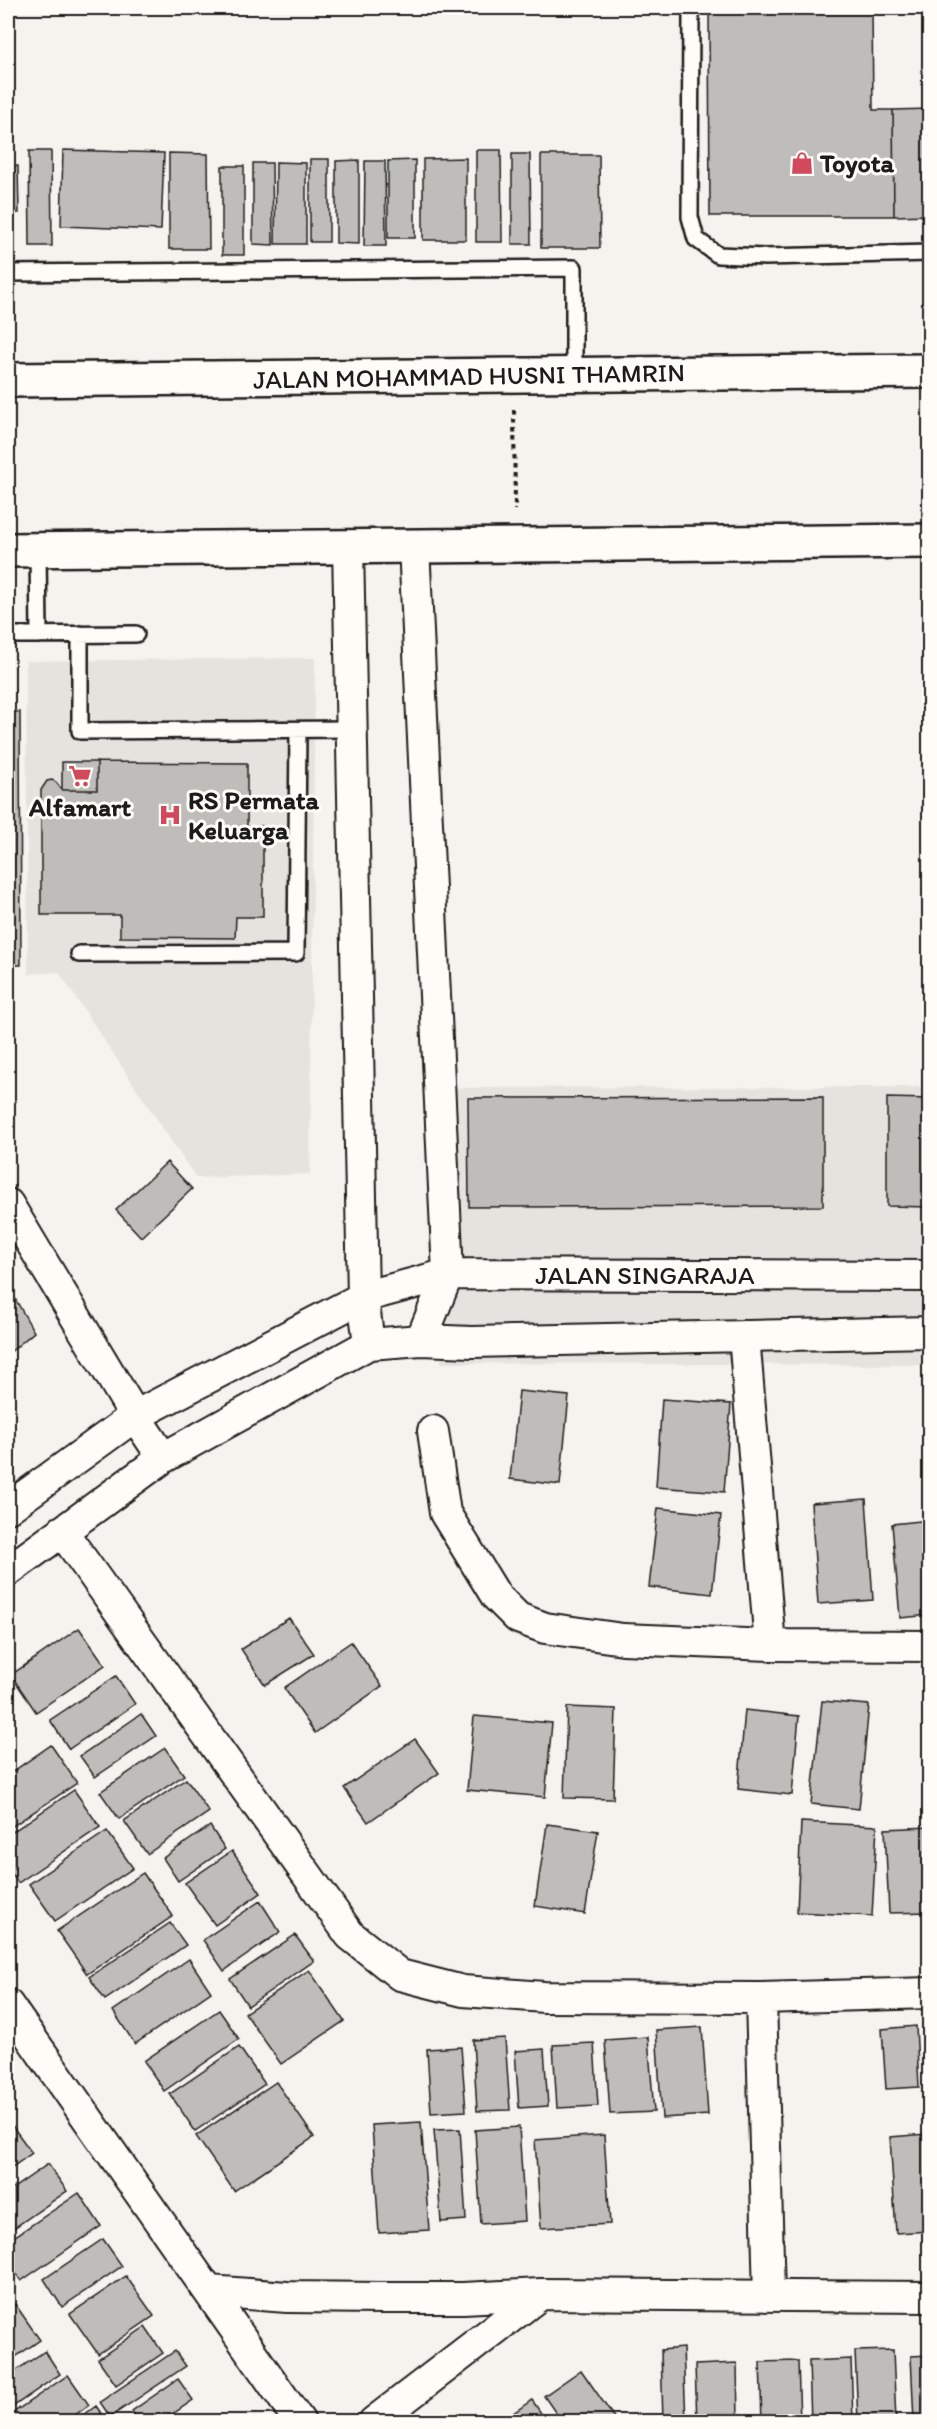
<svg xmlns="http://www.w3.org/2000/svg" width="937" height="2429" viewBox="0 0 937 2429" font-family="Itim,sans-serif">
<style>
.built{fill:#e4e3de}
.building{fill:#bebdba;stroke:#1c1c1c;stroke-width:1.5}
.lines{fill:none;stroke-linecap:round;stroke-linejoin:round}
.lane-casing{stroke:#1c1c1c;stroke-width:20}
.street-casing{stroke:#1c1c1c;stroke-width:34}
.secondary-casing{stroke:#1c1c1c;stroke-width:38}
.path{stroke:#1c1c1c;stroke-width:4;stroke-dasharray:4.5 4.5;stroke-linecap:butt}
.lane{stroke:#fdfcf7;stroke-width:15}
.street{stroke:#fdfcf7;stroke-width:30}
.secondary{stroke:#fdfcf7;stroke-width:33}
.labels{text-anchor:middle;stroke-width:6;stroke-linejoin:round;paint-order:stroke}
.poi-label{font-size:26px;font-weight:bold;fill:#1c1c1c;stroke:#fdfcf7;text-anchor:start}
.street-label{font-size:26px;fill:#1c1c1c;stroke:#fdfcf7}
</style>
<rect width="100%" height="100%" fill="#f4f3ee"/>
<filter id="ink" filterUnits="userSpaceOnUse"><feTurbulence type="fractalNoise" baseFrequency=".0167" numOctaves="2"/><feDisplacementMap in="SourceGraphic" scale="12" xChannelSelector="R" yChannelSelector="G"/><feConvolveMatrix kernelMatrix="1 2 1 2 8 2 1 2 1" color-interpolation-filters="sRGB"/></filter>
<g filter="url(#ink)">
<path class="built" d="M 315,658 L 310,1174 L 196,1178 L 59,972 L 28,974 L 26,661 Z
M 929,1087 L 929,1365 L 441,1363 L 437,1088 Z"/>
<path class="building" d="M 709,8 L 872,8 L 873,110 L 893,110 L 894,216 L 710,216 Z
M 930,109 L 930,215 L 894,216 L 893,110 Z
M 63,150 L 164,153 L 161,230 L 61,226 Z
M 476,150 L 501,150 L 502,242 L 476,242 Z
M 29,151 L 51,151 L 52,246 L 30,246 Z
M 169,153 L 208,154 L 209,249 L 169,249 Z
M 512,154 L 530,154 L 531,244 L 512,244 Z
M 541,155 L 599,155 L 600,248 L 541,248 Z
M 466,158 L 466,240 L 423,240 L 423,159 Z
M 310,159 L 329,159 L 329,242 L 310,242 Z
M 359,160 L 359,244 L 336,243 L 336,161 Z
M 415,160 L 415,238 L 388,238 L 388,161 Z
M 365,161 L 385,161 L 386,246 L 364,246 Z
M 276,162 L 306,163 L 306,244 L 275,244 Z
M 253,163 L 272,163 L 273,245 L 253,244 Z
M 8,166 L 18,166 L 19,213 L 8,213 Z
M 222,166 L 244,166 L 244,255 L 222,255 Z
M 8,712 L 20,712 L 21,965 L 8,965 Z
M 62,762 L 97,762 L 97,790 L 62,790 Z
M 97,762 L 247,763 L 247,827 L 263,826 L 263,917 L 236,917 L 235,938 L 120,937 L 120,915 L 41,915 L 41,790 L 47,781 L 52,780 L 56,782 L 62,790 L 97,790 Z
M 823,1097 L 823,1206 L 469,1207 L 468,1098 Z
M 887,1098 L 930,1099 L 930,1207 L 887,1206 Z
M 167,1162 L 192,1189 L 141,1237 L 116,1210 Z
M 8,1286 L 34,1332 L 8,1354 Z
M 519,1391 L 569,1396 L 560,1485 L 510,1479 Z
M 662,1399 L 731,1404 L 724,1492 L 656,1487 Z
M 866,1499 L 873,1600 L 818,1604 L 811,1503 Z
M 658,1508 L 721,1515 L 712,1594 L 649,1587 Z
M 930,1520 L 930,1615 L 900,1618 L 892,1524 Z
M 289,1618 L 314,1654 L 265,1685 L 241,1649 Z
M 79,1628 L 105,1665 L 36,1712 L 11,1675 Z
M 351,1642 L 382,1686 L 315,1733 L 284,1688 Z
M 116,1676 L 135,1704 L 69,1749 L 50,1720 Z
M 822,1701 L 869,1705 L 859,1809 L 811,1804 Z
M 567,1707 L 616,1709 L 613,1799 L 564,1798 Z
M 745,1710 L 799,1716 L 792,1795 L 738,1789 Z
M 141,1714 L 156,1736 L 95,1777 L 80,1756 Z
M 474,1716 L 552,1723 L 545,1797 L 467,1790 Z
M 415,1739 L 439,1773 L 368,1822 L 344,1788 Z
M 51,1745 L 77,1783 L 8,1829 L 8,1775 Z
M 165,1748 L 184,1775 L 119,1819 L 100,1792 Z
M 186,1779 L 209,1812 L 147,1854 L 124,1821 Z
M 74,1790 L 100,1827 L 18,1883 L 8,1868 L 8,1835 Z
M 801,1822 L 877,1826 L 872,1916 L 797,1912 Z
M 547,1824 L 598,1831 L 585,1914 L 535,1906 Z
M 210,1826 L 225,1849 L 178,1881 L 163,1858 Z
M 930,1827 L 930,1912 L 889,1913 L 885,1829 Z
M 107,1831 L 133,1868 L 55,1921 L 29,1884 Z
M 232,1851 L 261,1893 L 215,1925 L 185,1883 Z
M 143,1873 L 173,1916 L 87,1974 L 57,1931 Z
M 260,1901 L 280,1932 L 224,1971 L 203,1940 Z
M 170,1923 L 186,1945 L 105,2000 L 89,1977 Z
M 295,1935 L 314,1961 L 248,2006 L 230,1979 Z
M 189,1959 L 211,1992 L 135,2044 L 113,2011 Z
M 309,1970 L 344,2021 L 281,2064 L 245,2013 Z
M 219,2010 L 239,2039 L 164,2091 L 144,2061 Z
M 924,2024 L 930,2024 L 928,2093 Z
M 916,2026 L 919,2087 L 886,2089 L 882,2029 Z
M 702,2027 L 708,2115 L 662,2118 L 656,2030 Z
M 648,2037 L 654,2112 L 610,2114 L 605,2040 Z
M 505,2038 L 510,2110 L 477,2111 L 473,2040 Z
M 594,2043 L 598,2106 L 557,2108 L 553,2045 Z
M 239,2047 L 265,2084 L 195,2131 L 170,2094 Z
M 461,2047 L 466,2111 L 431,2113 L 427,2049 Z
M 544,2049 L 548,2106 L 519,2108 L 515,2051 Z
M 276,2082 L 314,2137 L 234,2191 L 196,2136 Z
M 8,2120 L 32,2153 L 8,2170 Z
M 421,2122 L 429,2230 L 379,2233 L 372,2125 Z
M 519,2127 L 525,2221 L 481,2224 L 475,2130 Z
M 460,2129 L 466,2220 L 441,2222 L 434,2130 Z
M 927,2134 L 930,2231 L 896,2233 L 890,2137 Z
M 604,2135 L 610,2224 L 541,2228 L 535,2140 Z
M 48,2164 L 67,2191 L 8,2232 L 8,2192 Z
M 79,2193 L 101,2226 L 21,2281 L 8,2262 L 8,2241 Z
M 103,2239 L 122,2266 L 62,2307 L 44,2279 Z
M 126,2276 L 154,2316 L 98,2354 L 70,2314 Z
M 15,2304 L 40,2340 L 8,2362 L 8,2309 Z
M 145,2327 L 163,2353 L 116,2385 L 98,2359 Z
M 683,2348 L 686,2422 L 663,2422 L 661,2350 Z
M 893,2350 L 896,2422 L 858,2422 L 855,2351 Z
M 45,2351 L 60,2374 L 8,2410 L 8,2376 Z
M 175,2351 L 186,2366 L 110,2417 L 100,2402 Z
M 930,2355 L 930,2422 L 914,2422 L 911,2356 Z
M 851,2359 L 853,2422 L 811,2422 L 809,2361 Z
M 798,2361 L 800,2422 L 762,2422 L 760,2362 Z
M 737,2363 L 738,2422 L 697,2422 L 695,2365 Z
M 581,2370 L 617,2422 L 562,2422 L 544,2396 Z
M 68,2375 L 89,2405 L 65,2422 L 15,2422 L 10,2415 Z
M 178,2379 L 193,2400 L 161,2422 L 139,2422 L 132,2411 Z
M 532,2400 L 547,2422 L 500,2422 Z
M 96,2406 L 107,2422 L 74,2422 Z"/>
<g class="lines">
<g class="lane-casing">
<path id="lane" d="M 691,8 L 690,217 L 696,239 L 718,255 L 765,257 L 930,253
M 8,273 L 574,268 L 574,375
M 38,549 L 39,635
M 80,634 L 80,731 L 351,729
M 8,635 L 136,634
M 79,954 L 296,953 L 298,730"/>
</g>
<g class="street-casing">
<path id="street" d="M 414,545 L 448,1274 L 421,1340
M 348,546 L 363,1297 L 369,1344
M 8,1204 L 135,1416 L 163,1458
M 744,1336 L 770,1645
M 433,1431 L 445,1513 L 496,1596 L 518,1618 L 545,1628 L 623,1639 L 770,1645 L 930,1646
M 8,1508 L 135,1416 L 363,1297 L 448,1274 L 930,1276
M 62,1531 L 350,1935 L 400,1975 L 463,1991 L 544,1997 L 761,1998 L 930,1993
M 8,1571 L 163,1458 L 369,1344 L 421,1340 L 472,1342 L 930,1332
M 761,1998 L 769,2296
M 8,2005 L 300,2422
M 209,2291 L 287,2297 L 382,2298 L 463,2298 L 541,2294 L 930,2297
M 374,2422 L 541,2294"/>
</g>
<g class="secondary-casing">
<path id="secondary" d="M 8,380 L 930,371
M 8,550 L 930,541"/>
</g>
<path class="path" d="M 514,410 L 515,510"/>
<use href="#lane" class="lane"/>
<use href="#street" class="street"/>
<use href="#secondary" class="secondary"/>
</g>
</g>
<defs>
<g id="shop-bare" transform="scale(1.8)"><path d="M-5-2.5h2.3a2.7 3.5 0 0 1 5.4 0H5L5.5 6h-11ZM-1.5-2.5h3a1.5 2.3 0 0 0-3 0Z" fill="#d1495b" stroke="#fdfcf7" stroke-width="2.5" paint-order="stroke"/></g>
<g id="supermarket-bare" transform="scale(1.8)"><path d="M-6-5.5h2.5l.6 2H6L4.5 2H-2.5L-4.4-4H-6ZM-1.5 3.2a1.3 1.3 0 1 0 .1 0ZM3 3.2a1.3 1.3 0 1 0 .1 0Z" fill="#d1495b" stroke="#fdfcf7" stroke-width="2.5" paint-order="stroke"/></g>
<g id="hospital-bare" transform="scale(1.8)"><path d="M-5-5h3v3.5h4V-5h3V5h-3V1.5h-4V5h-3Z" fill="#d1495b" stroke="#fdfcf7" stroke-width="2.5" paint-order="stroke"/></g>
</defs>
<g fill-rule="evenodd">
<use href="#shop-bare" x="802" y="163"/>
<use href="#supermarket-bare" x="80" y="776"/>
<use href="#hospital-bare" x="170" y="815"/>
</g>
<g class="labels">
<g class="poi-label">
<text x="820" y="172">Toyota</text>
<text x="188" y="809">RS Permata<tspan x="188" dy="30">Keluarga</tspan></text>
<text x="80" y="816" text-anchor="middle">Alfamart</text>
</g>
<g class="street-label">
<text transform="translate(469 376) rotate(-1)" y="9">JALAN MOHAMMAD HUSNI THAMRIN</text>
<text x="645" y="1284">JALAN SINGARAJA</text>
</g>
</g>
<rect width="937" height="2429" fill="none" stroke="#fdfcf7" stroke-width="30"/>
<rect x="15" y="15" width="907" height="2399" fill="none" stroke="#1c1c1c" stroke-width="2" filter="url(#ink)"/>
</svg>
